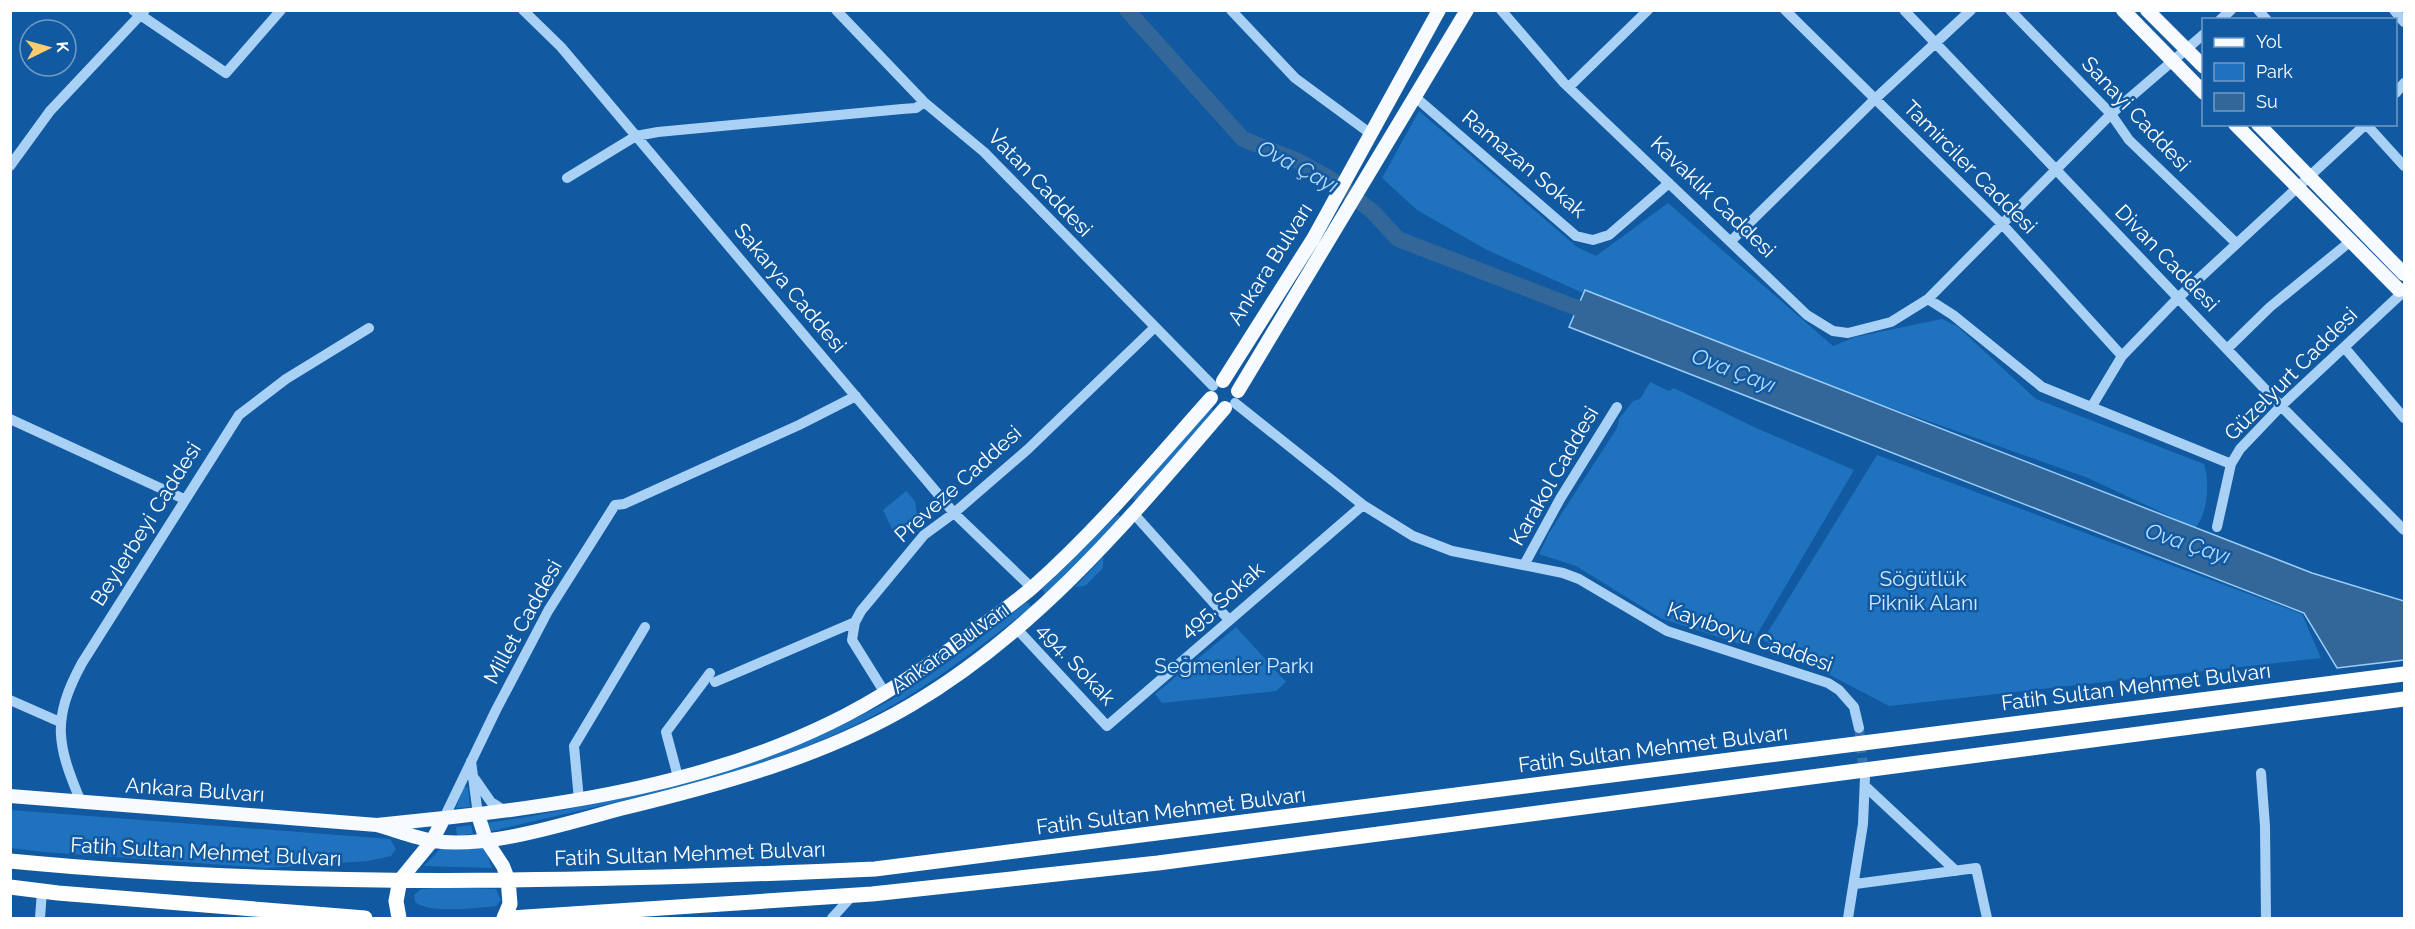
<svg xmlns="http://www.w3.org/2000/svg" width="2415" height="929" viewBox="0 0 2415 929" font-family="Raleway,sans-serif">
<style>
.green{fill:#1f72be}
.water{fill:#33679a;stroke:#9bcdf8;stroke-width:1.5}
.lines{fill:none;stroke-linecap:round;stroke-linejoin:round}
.river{stroke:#33679a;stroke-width:16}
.minor-tunnel{stroke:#3572ae;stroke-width:10;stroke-dasharray:10 5;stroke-linecap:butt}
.minor{stroke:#a9d1f5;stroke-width:10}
.major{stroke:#f7fbff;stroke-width:14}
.highway{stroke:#fff;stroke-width:15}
.labels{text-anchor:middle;stroke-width:5;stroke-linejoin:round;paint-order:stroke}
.street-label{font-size:21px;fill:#fff;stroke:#1159a0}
.park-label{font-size:21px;fill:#d2e9fe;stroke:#1159a0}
.water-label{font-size:22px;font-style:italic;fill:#b6dafb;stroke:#1159a0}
</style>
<rect width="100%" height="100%" fill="#1159a0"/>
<path class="green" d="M 1419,111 L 1577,247 L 1596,256 L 1668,203 L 1833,346 L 1855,337 L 1942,319 L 1957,326 L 2036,399 L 2204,464 C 2210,482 2208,514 2195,528 L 2088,478 L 1732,351 L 1594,298 L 1487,250 L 1417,210 L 1382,178 Z
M 1650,382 L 1669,391 L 1674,388 L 1754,427 L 1854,470 L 1755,638 L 1740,644 L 1660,618 L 1576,566 L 1539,554 L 1549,533 L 1617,428 L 1619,419 L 1633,401 L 1640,399 Z
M 1210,408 L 1214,410 L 1136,501 L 1133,498 Z
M 1877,455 L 2302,614 L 2321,658 L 1889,706 L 1763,640 Z
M 906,491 L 915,501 L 917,515 L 900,531 L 893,531 L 883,510 Z
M 1118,514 L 1122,519 L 1045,594 L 1042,589 Z
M 1103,557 L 1103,568 L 1085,586 L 1075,587 Z
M 1027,602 L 1031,607 C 985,643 938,680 886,709 C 764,777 622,799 488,832 L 486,823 C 582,810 673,786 764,753 C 809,737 853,722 894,698 C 941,670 984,635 1027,602 Z
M 1236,627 L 1286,682 L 1276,691 L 1162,703 L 1155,694 Z
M 464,787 L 468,787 L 470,807 L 456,808 Z
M 11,810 L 390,839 L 396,849 L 391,856 L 368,861 L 268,868 L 44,852 L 11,848 Z
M 471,825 L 473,834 L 457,836 L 456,827 Z
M 484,846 L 492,868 L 424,866 L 441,848 Z
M 446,887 L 496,889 L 501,900 L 496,906 C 477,908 429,914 415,902 L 414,895 L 421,889 Z"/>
<path class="water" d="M 1585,290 L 2312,573 L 2404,601 L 2404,660 L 2337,668 L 2304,613 L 1569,327 Z"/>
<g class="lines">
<path class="river" d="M 1127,10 L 1243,139 L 1298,161 L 1329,178 L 1373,212 L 1398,239 L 1598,316"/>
<path class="minor-tunnel" d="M 1859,728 L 1864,775"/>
<path class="minor" d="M 133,10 L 226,73 L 281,10
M 523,10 L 561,47 L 954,513 L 1032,588
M 836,10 L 924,102 L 984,152 L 1213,386
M 1231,10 L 1295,78 L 1371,134
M 1501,10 L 1564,83 L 1807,315 L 1833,331 L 1848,333 L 1891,322 L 1928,299 L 2111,114 L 2204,34
M 1785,10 L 2003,225 L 2122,356
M 1904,10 L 2281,406 L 2404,530
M 2010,10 L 2111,114 L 2129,140 L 2235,242
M 2258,10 L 2267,20
M 2394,10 L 2404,22
M 2220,20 L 2231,10
M 1569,87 L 1648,10
M 2396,93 L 2404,83
M 1414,96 L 1576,236 L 1593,240 L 1609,235 L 1669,183
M 10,166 L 50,111 L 145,10
M 567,178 L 636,136 L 658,132 L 902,109 L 916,108 L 924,102
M 1731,241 L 1875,99 L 1971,10
M 1928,299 L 1953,315 L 2042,387 L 2231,464
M 2344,347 L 2404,418
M 2227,349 L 2270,307 L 2352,240
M 1235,403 L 1363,505 L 1413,536 L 1452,551 L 1563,573 L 1579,579 L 1667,631 L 1828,683 L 1839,690 L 1854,707 L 1859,728
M 2092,406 L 2122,356 L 2178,298 L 2366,124 L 2404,166
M 10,419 L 184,499
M 1134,514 L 1229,620
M 2217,527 L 2231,464 L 2240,449 L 2281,406 L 2401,294
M 1524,565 L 1560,499 L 1617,407
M 1016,628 L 1107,726 L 1363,505
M 715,682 L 855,622
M 885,693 L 852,640 L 855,622 L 861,611 L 924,535 L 954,513 L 1027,450 L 1154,328
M 10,700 L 60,722
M 471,761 L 478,815
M 2261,773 L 2265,826 L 2266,918
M 678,777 L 666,732 L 710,673
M 475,779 L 491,802 L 505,811
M 1865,786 L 1956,871
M 579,800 L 574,746 L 645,627
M 81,802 C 57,745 51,720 82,663 L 239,415 L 286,379 L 369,328
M 444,818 L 496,710 L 548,611 L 615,505 L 624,504 L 799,425 L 856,396
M 1855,884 L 1976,868 L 1987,918
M 40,918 L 42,891
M 832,918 L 853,895
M 1848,918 L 1863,824 L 1865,777"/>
<path class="major" d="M 2123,10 L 2204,93
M 2147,10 L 2204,67
M 2235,124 L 2399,290
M 2258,124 L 2404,274
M 1223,381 L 1313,239 L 1439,10
M 1238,391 L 1467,10
M 10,796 L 377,825 L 444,818
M 478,815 L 486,840 L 503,866 L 508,879
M 377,825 C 395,830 415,838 434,841 C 488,849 567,823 620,809 C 719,785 823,757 911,705 C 1037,631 1131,517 1225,408
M 400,880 L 432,841 L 444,818 C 575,804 711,781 830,723 C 882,698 930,665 976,630 C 995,616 1016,602 1034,586 C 1098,529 1154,462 1211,398"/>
<path class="highway" d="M 10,861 C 298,889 587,882 875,869 L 2404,674
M 10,887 L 58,893 L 365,918
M 399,918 L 396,901 L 400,880
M 504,918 L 510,904 L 508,879
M 511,918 L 872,894 L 1158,863 L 2404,699"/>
</g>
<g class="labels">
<g class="street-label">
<text transform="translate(2136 114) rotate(47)" y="7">Sanayi Caddesi</text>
<text transform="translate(1524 164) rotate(40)" y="7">Ramazan Sokak</text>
<text transform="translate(1970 167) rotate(45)" y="7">Tamirciler Caddesi</text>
<text transform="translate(1040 183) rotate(46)" y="7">Vatan Caddesi</text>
<text transform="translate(1713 197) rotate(44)" y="7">Kavaklık Caddesi</text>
<text transform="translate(2167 258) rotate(46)" y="7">Divan Caddesi</text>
<text transform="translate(1270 264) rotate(-58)" y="7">Ankara Bulvarı</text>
<text transform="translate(790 288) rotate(50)" y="7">Sakarya Caddesi</text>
<text transform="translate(2291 374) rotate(-45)" y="7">Güzelyurt Caddesi</text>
<text transform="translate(1554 476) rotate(-60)" y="7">Karakol Caddesi</text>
<text transform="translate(958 484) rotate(-42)" y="7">Preveze Caddesi</text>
<text transform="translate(146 524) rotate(-58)" y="7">Beylerbeyi Caddesi</text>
<text transform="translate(1222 600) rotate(-41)" y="7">495. Sokak</text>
<text transform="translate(523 622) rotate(-61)" y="7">Millet Caddesi</text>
<text transform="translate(1750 637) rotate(19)" y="7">Kayıboyu Caddesi</text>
<text transform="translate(950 648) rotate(-36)" y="7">Ankara Bulvarı</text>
<text transform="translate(1076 664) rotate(47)" y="7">494. Sokak</text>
<text transform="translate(2136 687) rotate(-7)" y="7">Fatih Sultan Mehmet Bulvarı</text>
<text transform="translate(1653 749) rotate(-7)" y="7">Fatih Sultan Mehmet Bulvarı</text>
<text transform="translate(195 790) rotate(4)" y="7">Ankara Bulvarı</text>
<text transform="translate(1171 811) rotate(-7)" y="7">Fatih Sultan Mehmet Bulvarı</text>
<text transform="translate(206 852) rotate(3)" y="7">Fatih Sultan Mehmet Bulvarı</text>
<text transform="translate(690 854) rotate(-2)" y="7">Fatih Sultan Mehmet Bulvarı</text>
</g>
<g class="park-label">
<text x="1923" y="586">Söğütlük<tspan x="1923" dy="24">Piknik Alanı</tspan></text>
<text x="1234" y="673">Seğmenler Parkı</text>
</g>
<g class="water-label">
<text transform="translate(1298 166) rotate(28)" y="8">Ova Çayı</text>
<text transform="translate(1734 370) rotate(21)" y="8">Ova Çayı</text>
<text transform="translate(2188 543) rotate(18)" y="8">Ova Çayı</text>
</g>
</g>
<rect width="2415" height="929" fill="none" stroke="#ffffff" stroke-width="24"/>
<rect x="2202" y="18" width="195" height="108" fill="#1159a0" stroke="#709bc6" stroke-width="1.5"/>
<rect x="2214" y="38" width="30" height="9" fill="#f7fbff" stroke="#709bc6" stroke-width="1.5"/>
<text x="2256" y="48" font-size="18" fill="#ffffff">Yol</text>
<rect x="2214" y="63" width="30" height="18" fill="#1f72be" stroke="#709bc6" stroke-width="1.5"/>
<text x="2256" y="78" font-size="18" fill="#ffffff">Park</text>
<rect x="2214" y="93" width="30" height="18" fill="#33679a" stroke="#709bc6" stroke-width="1.5"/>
<text x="2256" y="108" font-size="18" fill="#ffffff">Su</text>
<g transform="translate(48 48) rotate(85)"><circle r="28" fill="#1159a0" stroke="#709bc6" stroke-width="1.5"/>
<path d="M0-4.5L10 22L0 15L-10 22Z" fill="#ffcb6d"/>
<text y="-9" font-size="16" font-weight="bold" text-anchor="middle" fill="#ffffff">K</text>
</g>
</svg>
